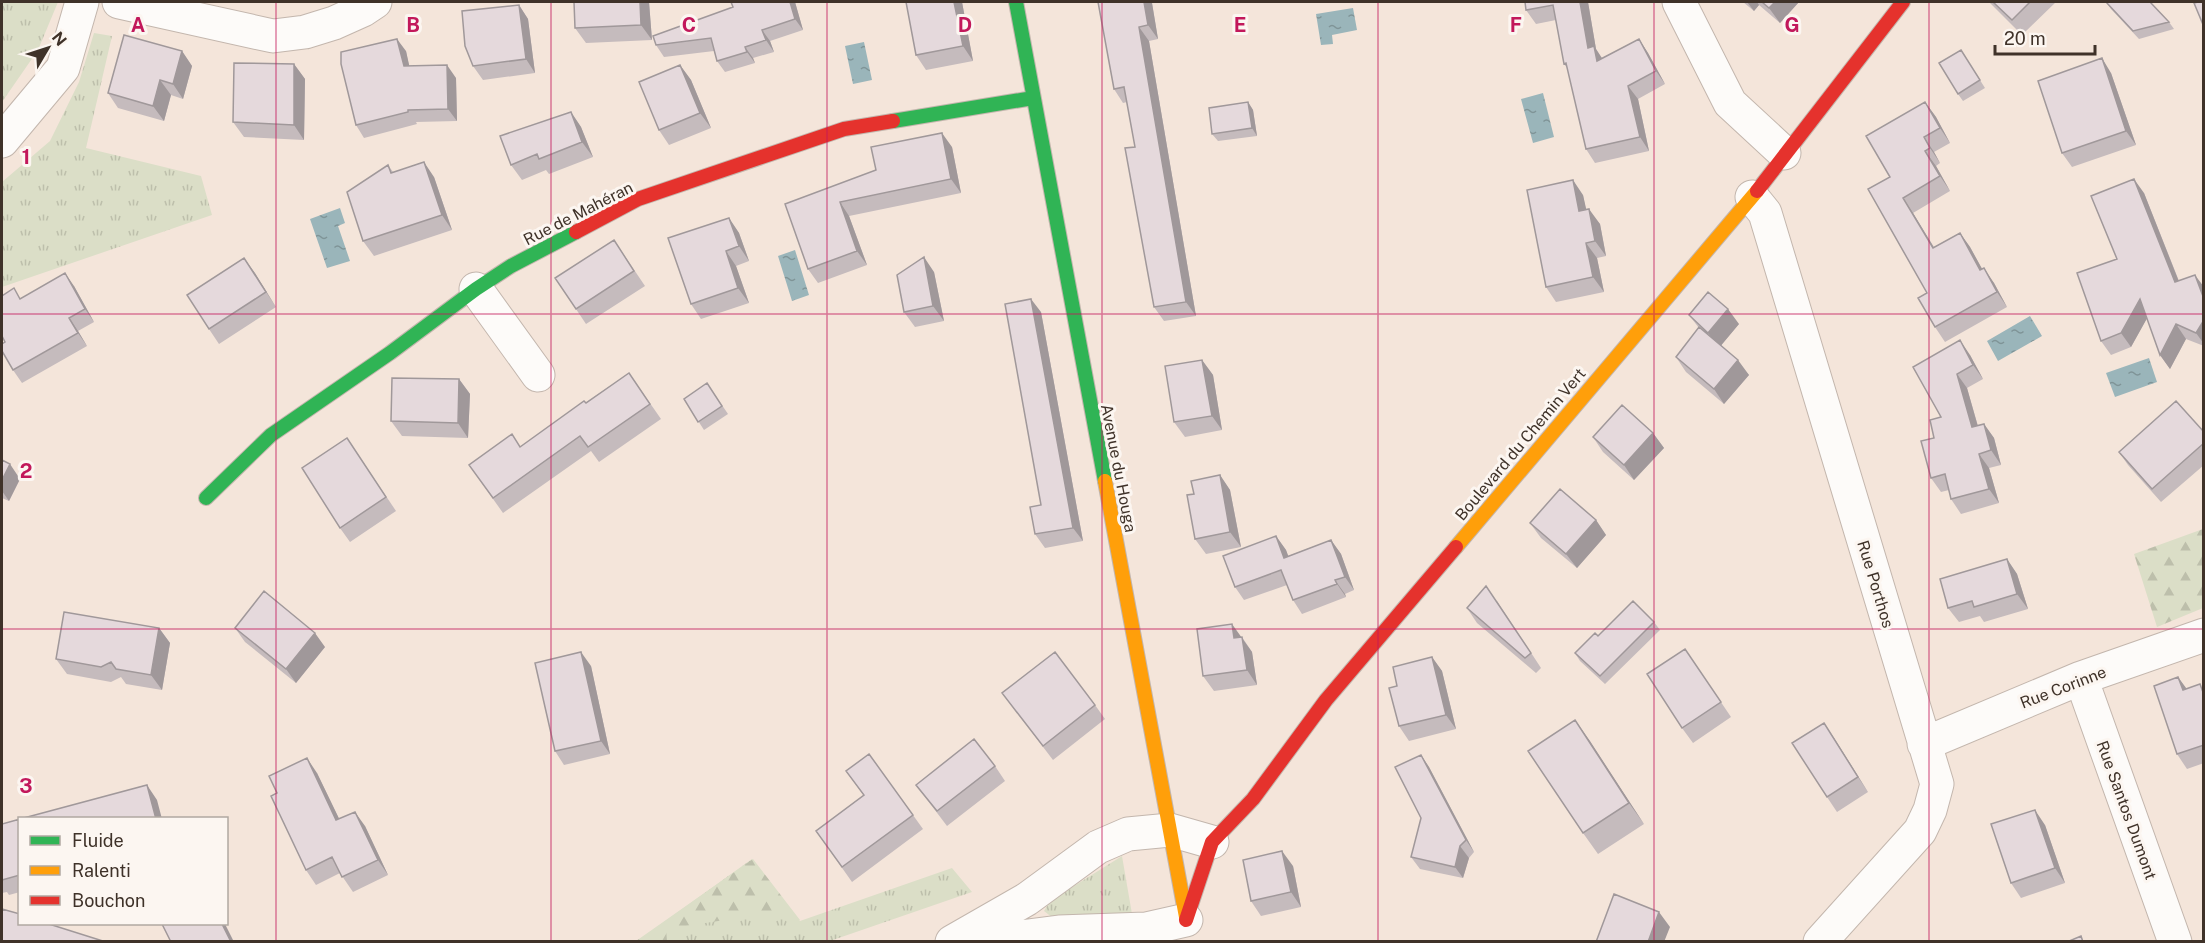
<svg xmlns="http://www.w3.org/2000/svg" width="2205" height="943" viewBox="0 0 2205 943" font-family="'Public Sans',sans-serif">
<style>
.grass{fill:url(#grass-tufts)}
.forest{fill:url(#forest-firs)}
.water{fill:url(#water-ripples)}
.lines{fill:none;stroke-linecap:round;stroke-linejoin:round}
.street-casing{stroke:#c3b6ad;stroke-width:35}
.fast-casing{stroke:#c3b6ad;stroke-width:16}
.slow-casing{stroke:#c3b6ad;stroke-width:16}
.jam-casing{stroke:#c3b6ad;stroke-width:16}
.street{stroke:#fdfbf9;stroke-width:33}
.fast{stroke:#30b455;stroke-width:14}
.slow{stroke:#ff9f0a;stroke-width:14}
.jam{stroke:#e5322d;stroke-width:14}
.wall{fill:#c5bbbd}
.shaded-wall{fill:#a0989a}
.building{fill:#e5d9dc;stroke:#a0989a;stroke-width:1.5}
.grid{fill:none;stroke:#c2185b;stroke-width:1.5;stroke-opacity:0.55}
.labels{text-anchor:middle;stroke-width:6;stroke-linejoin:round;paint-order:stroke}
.street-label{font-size:16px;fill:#3f3229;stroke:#fcf6f1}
.grid-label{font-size:20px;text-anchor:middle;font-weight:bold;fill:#c2185b;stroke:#fcf6f1;stroke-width:6;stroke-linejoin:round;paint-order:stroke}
</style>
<defs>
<pattern id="grass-tufts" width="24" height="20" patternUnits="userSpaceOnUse" patternTransform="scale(1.5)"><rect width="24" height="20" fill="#dbdec7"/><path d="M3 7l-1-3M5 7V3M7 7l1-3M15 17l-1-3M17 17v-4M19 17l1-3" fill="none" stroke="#bdbfab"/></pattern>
<pattern id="forest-firs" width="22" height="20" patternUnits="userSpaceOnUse" patternTransform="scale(1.5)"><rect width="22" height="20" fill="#dbdec7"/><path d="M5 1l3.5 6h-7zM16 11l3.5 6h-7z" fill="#bdbfab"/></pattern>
<pattern id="water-ripples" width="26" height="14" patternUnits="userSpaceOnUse" patternTransform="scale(1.5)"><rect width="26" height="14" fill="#9ab5ba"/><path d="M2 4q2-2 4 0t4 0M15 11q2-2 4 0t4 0" fill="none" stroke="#7f9497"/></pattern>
</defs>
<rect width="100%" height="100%" fill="#f4e5da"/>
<path class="grass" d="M 2,2 L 58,2 L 38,50 L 2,102 Z
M 94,33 L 112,36 L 86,148 L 201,176 L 212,215 L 2,287 L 2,182 L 50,141 L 79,82 Z
M 1122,856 L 1132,914 L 1053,918 L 1044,911 L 1050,901 Z
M 752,859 L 800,921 L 952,868 L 972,892 L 830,941 L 636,942 Z"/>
<path class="forest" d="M 2203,529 L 2203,608 L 2157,627 L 2134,554 Z
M 753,859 L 800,920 L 787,923 L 784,911 L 666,929 L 667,941 L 636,941 Z"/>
<path class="water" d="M 1353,8 L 1357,30 L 1332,35 L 1333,44 L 1321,45 L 1316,14 Z
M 864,42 L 872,80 L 853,84 L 845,46 Z
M 1543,93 L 1554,137 L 1533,143 L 1521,99 Z
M 340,208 L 345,223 L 338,226 L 350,261 L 327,268 L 310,219 Z
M 795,250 L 809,295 L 792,301 L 778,256 Z
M 2030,316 L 2042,336 L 1998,361 L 1987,341 Z
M 2149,358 L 2157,382 L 2115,397 L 2106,373 Z"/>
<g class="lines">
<g class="street-casing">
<path id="street" d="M 119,2 L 273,36 L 305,32 L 334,23 L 363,10 L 375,2
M 1679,2 L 1730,103 L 1784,153
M 2,141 L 63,68 L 82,2
M 1752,197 L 1765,213 L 1937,784 L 1930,810 L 1920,831 L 1820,942
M 476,289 L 538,375
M 2081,678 L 2175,942
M 1924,744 L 2081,678 L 2204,635
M 952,942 L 1027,899 L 1098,847 L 1128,834 L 1170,830 L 1212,842
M 984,942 L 1059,932 L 1146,929 L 1186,920"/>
</g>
<g class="fast-casing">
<path id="fast" d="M 1016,2 L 1105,481
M 893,121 L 1033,98
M 206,498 L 271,435 L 390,353 L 476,289 L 511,266 L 576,232"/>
</g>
<g class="slow-casing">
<path id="slow" d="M 1105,481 L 1186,917
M 1456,547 L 1757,191"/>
</g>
<g class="jam-casing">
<path id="jam" d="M 1757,191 L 1903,2
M 576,232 L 638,199 L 844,129 L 893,121
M 1186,920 L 1212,842 L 1253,799 L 1326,700 L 1456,547"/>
</g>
<use href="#street" class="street"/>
<use href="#fast" class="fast"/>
<use href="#slow" class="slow"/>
<use href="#jam" class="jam"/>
</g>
<path class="wall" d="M 574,2 L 649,2 L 652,40 L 586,43 L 575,28 Z
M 731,2 L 795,2 L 803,30 L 770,41 L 774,52 L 753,58 L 755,63 L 725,72 L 717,61 L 714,51 L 664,57 L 656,45 L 733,7 Z
M 906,2 L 962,2 L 973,61 L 926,70 L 916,55 Z
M 1098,2 L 1162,2 L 1152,3 L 1158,39 L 1149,41 L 1196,316 L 1164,321 L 1154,307 L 1135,147 L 1127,102 L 1123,103 L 1114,89 Z
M 1525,2 L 1588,2 L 1596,49 L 1602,58 L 1639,39 L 1648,53 L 1665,84 L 1638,99 L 1649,151 L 1595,163 L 1586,149 L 1568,69 L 1564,64 L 1556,20 L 1536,24 L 1526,10 Z
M 1743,2 L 1799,2 L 1780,23 L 1759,5 L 1754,11 Z
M 1989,2 L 2056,2 L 2022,35 Z
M 2106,2 L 2169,22 L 2174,29 L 2139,39 L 2111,9 Z
M 519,5 L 528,19 L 535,73 L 483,80 L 473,66 Z
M 182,51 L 192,66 L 183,99 L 171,95 L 164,121 L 118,108 L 108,93 Z
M 406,51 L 409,66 L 456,78 L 457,121 L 416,122 L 417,124 L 364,138 L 356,125 Z
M 1966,58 L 1985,88 L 1963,101 L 1958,94 Z
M 294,64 L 305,79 L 304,140 L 244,137 L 233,122 Z
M 680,65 L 691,80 L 711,128 L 669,145 L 659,130 Z
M 2111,73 L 2136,145 L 2072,167 L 2062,153 Z
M 1248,102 L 1253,110 L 1257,136 L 1218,141 L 1212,134 Z
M 1925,102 L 1936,117 L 1950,143 L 1934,152 L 1940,163 L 1936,166 L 1950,191 L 1913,213 L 1934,247 L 1960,233 L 1970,247 L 1982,269 L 1994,283 L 2007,307 L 1945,342 L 1935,327 L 1927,293 L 1890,177 Z
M 571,112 L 581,127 L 593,157 L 549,174 L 546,170 L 522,180 L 511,165 Z
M 952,147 L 961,193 L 849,216 L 867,265 L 818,283 L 808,269 L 785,204 Z
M 388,165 L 393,172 L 434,177 L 452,230 L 374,256 L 363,241 Z
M 2144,193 L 2179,281 L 2204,287 L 2204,346 L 2186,339 L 2170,369 L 2160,355 L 2147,318 L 2131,347 L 2111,355 L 2101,341 L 2117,259 Z
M 1583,195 L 1586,210 L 1600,224 L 1606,256 L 1597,258 L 1604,292 L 1556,302 L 1546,287 Z
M 729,218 L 739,233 L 749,261 L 736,266 L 749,303 L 701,319 L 691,304 Z
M 614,240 L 645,286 L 586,324 L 576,309 Z
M 244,258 L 276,307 L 219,344 L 209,329 Z
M 934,272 L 944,321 L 915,327 L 904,312 Z
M 74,286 L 94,322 L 78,331 L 87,346 L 22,383 L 13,370 L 5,342 L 21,299 Z
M 1041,312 L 1083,541 L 1045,548 L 1035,534 L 1041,505 Z
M 1689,315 L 1739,324 L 1721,345 L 1749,375 L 1724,404 L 1686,372 L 1676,357 L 1699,328 Z
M 1970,355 L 1983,379 L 1967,388 L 1978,426 L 1984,424 L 1994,438 L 2001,465 L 1989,468 L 1999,503 L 1961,514 L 1951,499 L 1949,490 L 1941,492 L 1931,478 L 1941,417 L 1913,367 Z
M 1202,360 L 1213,375 L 1222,430 L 1185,437 L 1174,422 Z
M 629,373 L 661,419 L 599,462 L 591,451 L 503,513 L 469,465 L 521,446 Z
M 459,379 L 470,394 L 468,438 L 402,436 L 391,421 Z
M 707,383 L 728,414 L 704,430 L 684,399 Z
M 2204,432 L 2204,465 L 2161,502 L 2128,465 L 2119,452 Z
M 1653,433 L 1664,448 L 1634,480 L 1603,452 L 1593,437 Z
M 347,438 L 396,511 L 350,542 L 340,528 Z
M 2,460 L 20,479 L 9,501 L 2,498 Z
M 1220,475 L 1230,490 L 1241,547 L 1206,554 L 1195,539 Z
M 1596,520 L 1606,535 L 1577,568 L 1541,538 L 1530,523 Z
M 1276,536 L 1286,550 L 1288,556 L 1331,540 L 1341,554 L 1354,590 L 1345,594 L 1346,597 L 1302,614 L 1293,600 L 1287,585 L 1244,600 L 1235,587 Z
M 2007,559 L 2017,574 L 2028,609 L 1984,622 L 1980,616 L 1959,622 L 1948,608 Z
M 1497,601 L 1541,668 L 1536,673 L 1477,623 L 1467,608 Z
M 1654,622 L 1660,630 L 1605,684 L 1580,661 L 1575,653 Z
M 159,628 L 170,643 L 162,690 L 126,684 L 121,677 L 111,682 L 67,674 L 56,659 Z
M 235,628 L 325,647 L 296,683 L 245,642 Z
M 1242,637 L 1252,652 L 1257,685 L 1214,691 L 1203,676 Z
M 1685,649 L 1731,717 L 1693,743 L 1682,728 Z
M 1432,657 L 1442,671 L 1456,729 L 1409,741 L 1399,726 L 1397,686 Z
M 591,666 L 610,754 L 564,765 L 555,751 Z
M 2178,677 L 2186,689 L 2204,690 L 2204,763 L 2187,769 L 2177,754 Z
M 1002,693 L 1095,705 L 1105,719 L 1053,760 Z
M 1575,720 L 1644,824 L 1598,854 L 1583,833 Z
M 1834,738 L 1868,792 L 1837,812 L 1827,797 Z
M 869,754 L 923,829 L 852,882 L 816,831 L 864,796 L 846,771 Z
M 1421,755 L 1429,767 L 1474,852 L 1469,858 L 1463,878 L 1420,869 L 1411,857 L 1421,818 Z
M 995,766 L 1005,781 L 947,826 L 916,785 Z
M 317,773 L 339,819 L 365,826 L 388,875 L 353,892 L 340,873 L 316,885 L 306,870 Z
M 20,819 L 20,892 L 9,895 L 7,892 L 2,893 L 2,824 Z
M 2045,825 L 2065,883 L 2021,898 L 2011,883 Z
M 1293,866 L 1301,907 L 1261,916 L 1251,901 Z"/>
<path class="shaded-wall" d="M 640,2 L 649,2 L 652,40 L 641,25 Z
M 790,2 L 795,2 L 803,30 L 795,19 Z
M 954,2 L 962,2 L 973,61 L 963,46 Z
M 1144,2 L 1150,2 L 1152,3 L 1158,39 L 1148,25 Z
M 1580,2 L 1588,2 L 1596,49 L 1603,60 L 1597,61 L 1588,48 Z
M 1747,2 L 1757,2 L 1759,5 L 1754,11 Z
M 1775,2 L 1799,2 L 1780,23 L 1769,8 Z
M 519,5 L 528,19 L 535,73 L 526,59 Z
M 1139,27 L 1149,41 L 1196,316 L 1186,302 Z
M 762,30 L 770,41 L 774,52 L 766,40 Z
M 397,39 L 406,51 L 412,78 L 404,66 Z
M 1639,39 L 1648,53 L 1665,84 L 1656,71 Z
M 745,47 L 753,58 L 755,63 L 747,52 Z
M 182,51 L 192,66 L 183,99 L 173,84 Z
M 2102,58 L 2111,73 L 2136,145 L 2126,131 Z
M 294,64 L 305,79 L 304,140 L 294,125 Z
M 447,65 L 456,78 L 457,121 L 448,109 Z
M 680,65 L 691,80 L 711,128 L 700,113 Z
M 160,80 L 171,95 L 164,121 L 153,106 Z
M 1628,86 L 1638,99 L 1649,151 L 1640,137 Z
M 1248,102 L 1253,110 L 1257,136 L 1252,128 Z
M 1925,102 L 1936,117 L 1950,143 L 1940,128 Z
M 571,112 L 581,127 L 593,157 L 582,142 Z
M 942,133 L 952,147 L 961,193 L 951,179 Z
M 1924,137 L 1934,152 L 1940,163 L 1930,148 Z
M 1925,151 L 1936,166 L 1950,191 L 1940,176 Z
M 424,162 L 434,177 L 452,230 L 442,215 Z
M 2134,179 L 2144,193 L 2185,297 L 2175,282 Z
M 1573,180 L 1583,195 L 1590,226 L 1579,211 Z
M 1903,198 L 1913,213 L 1943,263 L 1933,248 Z
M 840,202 L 849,216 L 867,265 L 857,251 Z
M 1589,209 L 1600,224 L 1606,256 L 1595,241 Z
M 729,218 L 739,233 L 749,261 L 739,246 Z
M 1960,233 L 1970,247 L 1991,285 L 1980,270 Z
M 1586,243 L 1597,258 L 1604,292 L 1593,277 Z
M 726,251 L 736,266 L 749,303 L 738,288 Z
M 924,257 L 934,272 L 944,321 L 933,306 Z
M 244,258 L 255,273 L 276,307 L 266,292 Z
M 1984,268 L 1994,283 L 2007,307 L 1997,292 Z
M 65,273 L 74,286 L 94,322 L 85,309 Z
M 2195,275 L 2204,287 L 2204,299 Z
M 1031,299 L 1041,312 L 1083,541 L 1073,528 Z
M 2140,299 L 2150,313 L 2131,347 L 2121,333 Z
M 1728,309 L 1739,324 L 1719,348 L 1708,333 Z
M 69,318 L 78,331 L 87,346 L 78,333 Z
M 2204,320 L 2204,344 L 2196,333 Z
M 2176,324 L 2186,339 L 2170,369 L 2160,355 Z
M 1960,340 L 1970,355 L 1983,379 L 1973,365 Z
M 1202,360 L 1213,375 L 1222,430 L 1212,416 Z
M 1738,360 L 1749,375 L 1724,404 L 1714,389 Z
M 1957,374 L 1967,388 L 1982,441 L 1972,427 Z
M 459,379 L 470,394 L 468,438 L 458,423 Z
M 1984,424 L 1994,438 L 2001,465 L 1991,450 Z
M 1653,433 L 1664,448 L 1634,480 L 1624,465 Z
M 1979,454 L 1989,468 L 1999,503 L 1989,489 Z
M 10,464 L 20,479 L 9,501 L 2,491 L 2,480 Z
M 1220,475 L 1230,490 L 1241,547 L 1230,532 Z
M 1596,520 L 1606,535 L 1577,568 L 1566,554 Z
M 1276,536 L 1286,550 L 1294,571 L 1284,558 Z
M 1331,540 L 1341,554 L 1354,590 L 1345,577 Z
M 2007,559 L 2017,574 L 2028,609 L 2017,594 Z
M 1335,580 L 1345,594 L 1346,597 L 1337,584 Z
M 1232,624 L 1252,652 L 1257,685 L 1247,670 L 1234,638 Z
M 159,628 L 170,643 L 162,690 L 151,675 Z
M 315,633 L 325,647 L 296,683 L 286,669 Z
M 581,652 L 591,666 L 610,754 L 601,741 Z
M 1432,657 L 1442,671 L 1456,729 L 1446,715 Z
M 2178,677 L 2189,692 L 2183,690 Z
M 1575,720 L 1590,741 L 1644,824 L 1629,803 Z
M 1824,723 L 1834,738 L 1868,792 L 1858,777 Z
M 1421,755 L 1429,767 L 1474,852 L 1466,840 Z
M 307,758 L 317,773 L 347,835 L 336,820 Z
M 147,785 L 157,800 L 162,819 L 156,819 Z
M 2035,810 L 2045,825 L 2065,883 L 2055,868 Z
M 355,812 L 365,826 L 388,875 L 378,860 Z
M 1460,846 L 1469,858 L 1463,878 L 1455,867 Z
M 1282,851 L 1293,866 L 1301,907 L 1291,892 Z
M 1659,912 L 1670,927 L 1664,942 L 1648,942 Z
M 222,924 L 225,924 L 234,942 L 231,942 Z"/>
<path class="building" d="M 574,2 L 640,2 L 641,25 L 575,28 Z
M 731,2 L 790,2 L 795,19 L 762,30 L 766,40 L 745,47 L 747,52 L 717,61 L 711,38 L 656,45 L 653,36 L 733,7 Z
M 906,2 L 954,2 L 963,46 L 916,55 Z
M 1098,2 L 1144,2 L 1148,25 L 1139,27 L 1186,302 L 1154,307 L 1125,148 L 1135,147 L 1124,87 L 1114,89 Z
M 1525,2 L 1580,2 L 1588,48 L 1594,46 L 1597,61 L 1639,39 L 1656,71 L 1628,86 L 1640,137 L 1586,149 L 1566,63 L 1564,64 L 1553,5 L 1526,10 Z
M 1762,2 L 1775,2 L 1769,8 Z
M 1993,2 L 2030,2 L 2012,20 Z
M 2106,2 L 2150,2 L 2169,22 L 2133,31 Z
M 2198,2 L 2204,2 L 2204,27 L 2194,3 Z
M 519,5 L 526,59 L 473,66 L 465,46 L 462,11 Z
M 124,35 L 182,51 L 173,84 L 160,80 L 153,106 L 108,93 Z
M 397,39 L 404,66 L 447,65 L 448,109 L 408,110 L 408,112 L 356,125 L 341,64 L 341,52 Z
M 1961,50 L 1980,80 L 1958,94 L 1939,63 Z
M 2102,58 L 2126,131 L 2062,153 L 2038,81 Z
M 234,63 L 294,64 L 294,125 L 233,122 Z
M 680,65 L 700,113 L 659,130 L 639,82 Z
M 1248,102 L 1252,128 L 1212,134 L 1209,108 Z
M 1925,102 L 1940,128 L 1924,137 L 1930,148 L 1925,151 L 1940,176 L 1903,198 L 1933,248 L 1960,233 L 1980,270 L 1984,268 L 1997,292 L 1935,327 L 1918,298 L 1927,293 L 1868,189 L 1890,177 L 1866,136 Z
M 571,112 L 582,142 L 539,159 L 537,154 L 511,165 L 500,136 Z
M 942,133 L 951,179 L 840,202 L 857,251 L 808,269 L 785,204 L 876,170 L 871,147 Z
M 424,162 L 442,215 L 363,241 L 347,192 L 388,165 L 391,173 Z
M 2134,179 L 2175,282 L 2195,275 L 2204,299 L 2204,320 L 2196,333 L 2176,324 L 2160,355 L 2140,299 L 2121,333 L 2101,341 L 2077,273 L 2117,259 L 2091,196 Z
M 1573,180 L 1579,211 L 1589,209 L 1595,241 L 1586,243 L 1593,277 L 1546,287 L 1527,190 Z
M 729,218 L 739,246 L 726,251 L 738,288 L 691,304 L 668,238 Z
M 614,240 L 634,271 L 576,309 L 555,278 Z
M 924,257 L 933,306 L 904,312 L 897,275 Z
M 244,258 L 266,292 L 209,329 L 187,295 Z
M 65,273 L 85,309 L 69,318 L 78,333 L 13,370 L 2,351 L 2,344 L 5,342 L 2,336 L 2,296 L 14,288 L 20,299 Z
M 1708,292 L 1728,309 L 1708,333 L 1689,315 Z
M 1031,299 L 1073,528 L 1035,534 L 1030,507 L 1041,505 L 1005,304 Z
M 1699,327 L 1738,360 L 1714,389 L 1676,357 Z
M 1960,340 L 1973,365 L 1957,374 L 1972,427 L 1984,424 L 1991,450 L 1979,454 L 1989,489 L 1951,499 L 1945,474 L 1931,478 L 1921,441 L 1934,438 L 1930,420 L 1941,417 L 1913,367 Z
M 1202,360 L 1212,416 L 1174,422 L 1165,366 Z
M 629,373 L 650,404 L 588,447 L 580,436 L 493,498 L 469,465 L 512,434 L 520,447 L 584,401 L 586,403 Z
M 392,378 L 459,379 L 458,423 L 391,421 Z
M 707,383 L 722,406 L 698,422 L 684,399 Z
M 2176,401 L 2204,432 L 2204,443 L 2152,489 L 2119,452 Z
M 1622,405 L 1653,433 L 1624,465 L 1593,437 Z
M 347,438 L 386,497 L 340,528 L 302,468 Z
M 2,460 L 10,464 L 2,480 Z
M 1220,475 L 1230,532 L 1195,539 L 1187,495 L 1194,494 L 1191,481 Z
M 1560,489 L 1596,520 L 1566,554 L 1530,523 Z
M 1276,536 L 1284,558 L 1331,540 L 1345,577 L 1335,580 L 1337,584 L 1293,600 L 1281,570 L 1235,587 L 1223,556 Z
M 2007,559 L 2017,594 L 1974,607 L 1972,601 L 1948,608 L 1940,579 Z
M 1486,586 L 1531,653 L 1525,658 L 1467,608 Z
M 264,591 L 315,633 L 286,669 L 235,628 Z
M 1633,601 L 1654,622 L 1600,676 L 1575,653 L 1595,633 L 1598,636 Z
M 64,612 L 159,628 L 151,675 L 116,669 L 111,662 L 101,667 L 56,659 Z
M 1232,624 L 1234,638 L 1242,637 L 1247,670 L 1203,676 L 1197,629 Z
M 1685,649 L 1721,702 L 1682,728 L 1647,674 Z
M 581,652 L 601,741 L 555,751 L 535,663 Z
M 1055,652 L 1095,705 L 1043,746 L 1002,693 Z
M 1432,657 L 1446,715 L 1399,726 L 1389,688 L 1397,686 L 1393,667 Z
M 2178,677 L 2183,690 L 2200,684 L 2204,695 L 2204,745 L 2177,754 L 2154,686 Z
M 1575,720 L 1629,803 L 1583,833 L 1528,751 Z
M 1824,723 L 1858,777 L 1827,797 L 1792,743 Z
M 974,739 L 995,766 L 937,811 L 916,785 Z
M 869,754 L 913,815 L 842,867 L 816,831 L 864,795 L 846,771 Z
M 1421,755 L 1466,840 L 1460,846 L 1455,867 L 1411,857 L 1421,818 L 1395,767 Z
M 307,758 L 336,820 L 355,812 L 378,860 L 342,877 L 332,857 L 306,870 L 271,796 L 277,793 L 269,776 Z
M 147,785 L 156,819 L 20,819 Z
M 2035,810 L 2055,868 L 2011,883 L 1991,824 Z
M 20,819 L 20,875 L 2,880 L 2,824 Z
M 1282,851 L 1291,892 L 1251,901 L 1243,860 Z
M 1614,894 L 1659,912 L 1648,942 L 1596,942 Z
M 2,909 L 20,914 L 20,924 L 49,924 L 106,942 L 2,942 Z
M 162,924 L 222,924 L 231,942 L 171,942 Z
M 2081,936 L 2083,942 L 2067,942 Z"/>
<path class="grid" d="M 276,2 L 276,942M 551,2 L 551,942M 827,2 L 827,942M 1102,2 L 1102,942M 1378,2 L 1378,942M 1654,2 L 1654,942M 1929,2 L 1929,942M 2,314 L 2204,314M 2,629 L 2204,629"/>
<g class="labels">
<g class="street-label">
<text transform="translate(578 213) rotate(-27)" y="6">Rue de Mahéran</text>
<text transform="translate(1520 444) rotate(-50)" y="6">Boulevard du Chemin Vert</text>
<text transform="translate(1119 468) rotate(79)" y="6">Avenue du Houga</text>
<text transform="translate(1876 584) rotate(73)" y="6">Rue Porthos</text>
<text transform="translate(2063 687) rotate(-21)" y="6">Rue Corinne</text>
<text transform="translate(2127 810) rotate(70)" y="6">Rue Santos Dumont</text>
</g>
</g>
<g class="grid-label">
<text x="138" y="32">A</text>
<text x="413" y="32">B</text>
<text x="689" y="32">C</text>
<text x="965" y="32">D</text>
<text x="1240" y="32">E</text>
<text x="1516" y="32">F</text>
<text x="1792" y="32">G</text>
<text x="26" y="164">1</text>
<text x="26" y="478">2</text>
<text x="26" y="793">3</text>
</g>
<rect width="2205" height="943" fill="none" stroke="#3f3229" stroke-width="6"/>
<rect x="18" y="817" width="210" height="108" fill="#fcf6f1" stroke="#b0a8a1" stroke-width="1.5"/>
<rect x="30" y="836" width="30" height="9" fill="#30b455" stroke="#b0a8a1" stroke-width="1.5"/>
<text x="72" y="847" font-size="18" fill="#3f3229">Fluide</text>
<rect x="30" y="866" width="30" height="9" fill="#ff9f0a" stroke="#b0a8a1" stroke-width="1.5"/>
<text x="72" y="877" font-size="18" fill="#3f3229">Ralenti</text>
<rect x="30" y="896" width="30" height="9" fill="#e5322d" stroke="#b0a8a1" stroke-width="1.5"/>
<text x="72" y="907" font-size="18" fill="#3f3229">Bouchon</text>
<g transform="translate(48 48) rotate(51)" stroke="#fcf6f1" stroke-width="4.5" paint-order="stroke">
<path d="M0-4.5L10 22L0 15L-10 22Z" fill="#3f3229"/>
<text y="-9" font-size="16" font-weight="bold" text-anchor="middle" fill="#3f3229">N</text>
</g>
<path d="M1995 45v9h100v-9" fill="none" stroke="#3f3229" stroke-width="3"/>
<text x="2004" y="45" font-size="18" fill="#3f3229" stroke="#fcf6f1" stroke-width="4.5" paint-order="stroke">20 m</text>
</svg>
